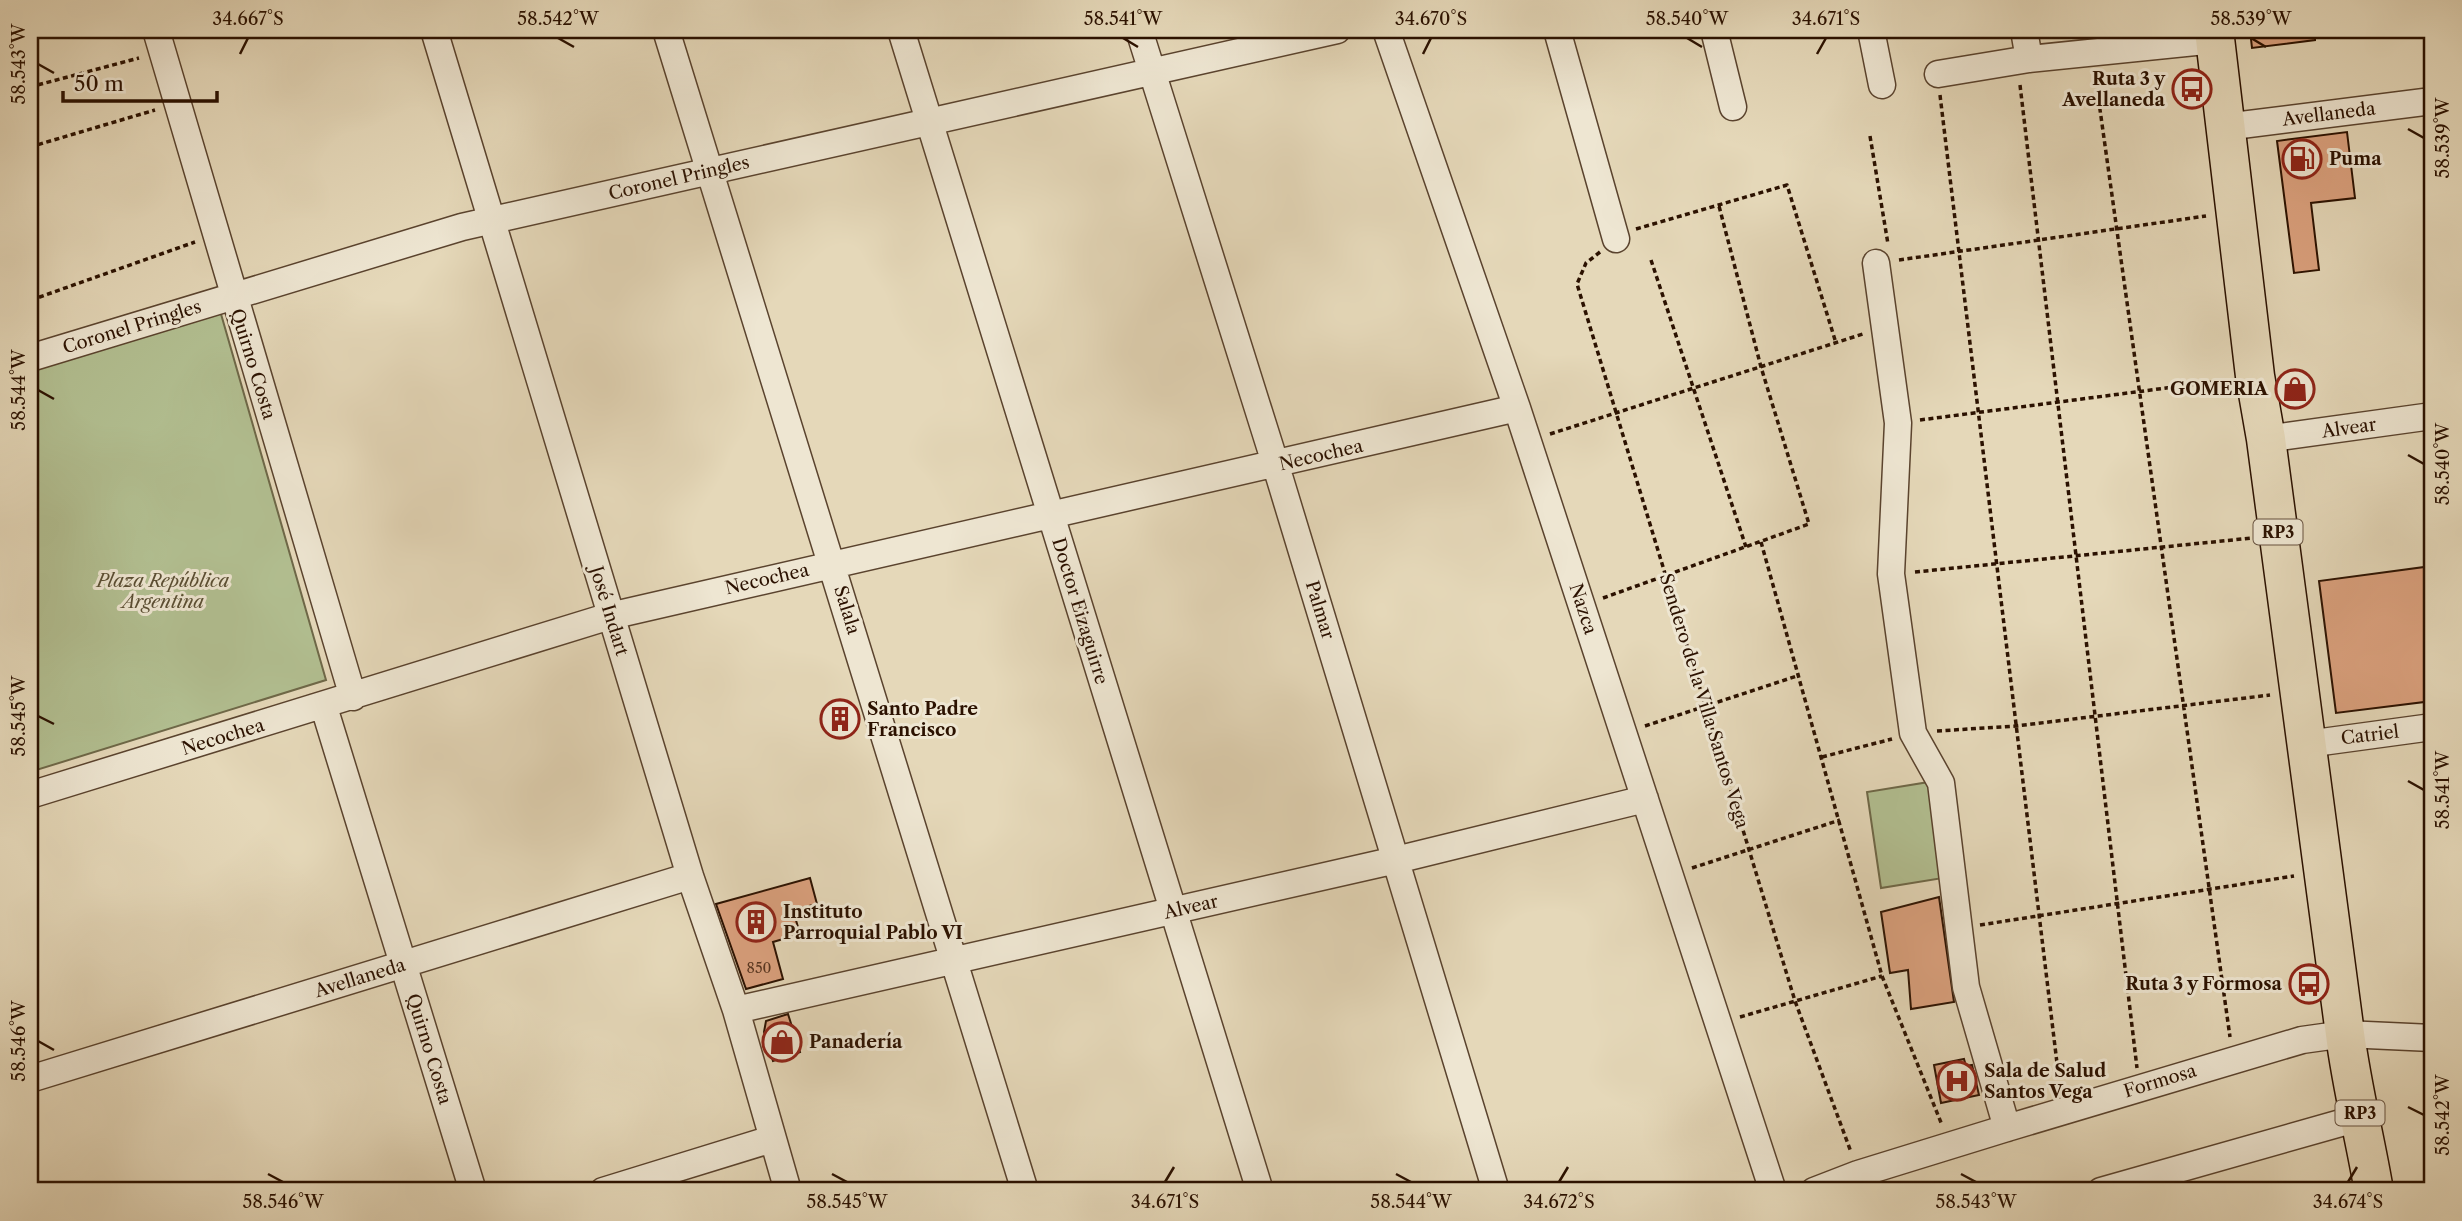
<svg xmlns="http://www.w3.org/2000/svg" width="2462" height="1221" viewBox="0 0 2462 1221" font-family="'Libre Caslon Text',serif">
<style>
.green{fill:#b2bf91;stroke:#6e6848;stroke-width:2}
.building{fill:#dba17e;stroke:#2b1100;stroke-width:2}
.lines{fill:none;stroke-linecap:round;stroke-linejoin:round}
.minor-casing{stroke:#5a432e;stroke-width:29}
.highway-casing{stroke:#2b1100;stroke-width:41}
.path{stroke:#2b1100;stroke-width:3.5;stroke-dasharray:5 3.5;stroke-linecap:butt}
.minor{stroke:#eee6d2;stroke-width:26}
.highway{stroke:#e5d8b9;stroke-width:38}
.ticks{fill:none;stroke:#2b1100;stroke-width:2.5}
.labels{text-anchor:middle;stroke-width:6;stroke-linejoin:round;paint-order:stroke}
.number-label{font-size:14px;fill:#573520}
.shield{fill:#eee6d2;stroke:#66513f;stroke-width:2}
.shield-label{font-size:16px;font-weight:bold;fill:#2b1100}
.poi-label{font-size:18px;font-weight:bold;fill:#2b1100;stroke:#eee6d2;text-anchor:start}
.street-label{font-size:18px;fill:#2b1100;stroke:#eee6d2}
.park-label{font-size:18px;font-style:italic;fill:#5a4e33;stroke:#eee6d2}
.neatline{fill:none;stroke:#2b1100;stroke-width:2.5}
.ticks-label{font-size:18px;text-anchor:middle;fill:#2b1100}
</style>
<rect width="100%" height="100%" fill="#e5d8b9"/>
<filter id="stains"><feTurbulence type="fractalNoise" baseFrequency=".00286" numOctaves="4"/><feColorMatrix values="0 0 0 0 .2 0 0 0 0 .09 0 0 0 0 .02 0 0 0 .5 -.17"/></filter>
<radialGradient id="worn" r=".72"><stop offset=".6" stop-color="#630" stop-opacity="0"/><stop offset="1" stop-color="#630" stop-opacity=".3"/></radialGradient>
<path class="green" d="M 219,307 L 326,680 L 30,772 L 30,369 Z
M 1929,782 L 1943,878 L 1881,888 L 1867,792 Z"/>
<path class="building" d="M 2250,30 L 2315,30 L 2315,40 L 2252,48 Z
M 2347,132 L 2355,198 L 2311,203 L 2319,270 L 2294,273 L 2277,141 Z
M 2432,566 L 2432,701 L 2336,713 L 2319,581 Z
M 849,703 L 856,727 L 830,735 L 823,711 Z
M 810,878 L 817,904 L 793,910 L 800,934 L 773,942 L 783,979 L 746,989 L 716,904 Z
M 1939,897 L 1954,1002 L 1911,1009 L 1908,970 L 1890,973 L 1881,912 Z
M 788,1014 L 800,1052 L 773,1061 L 764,1032 L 766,1021 Z
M 1964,1059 L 1966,1066 L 1972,1065 L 1979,1095 L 1941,1103 L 1934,1065 Z"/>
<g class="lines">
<g class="minor-casing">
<path id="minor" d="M 156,30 L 353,697
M 434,30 L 690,876 L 736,1010 L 788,1191
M 666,30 L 1025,1191
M 901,30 L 1260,1191
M 1139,30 L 1276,466 L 1496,1191
M 1386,30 L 1517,408 L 1773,1191
M 1557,30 L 1616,239
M 1714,30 L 1733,107
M 1871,30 L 1882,85
M 2024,30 L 2029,59
M 1938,74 L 2029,59 L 2215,40
M 2225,127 L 2432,101
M 1876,263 L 1898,423 L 1891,574 L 1913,733 L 1941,783 L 1966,987 L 2007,1128
M 30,358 L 462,227 L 1337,30
M 2266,439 L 2432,416
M 324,707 L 473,1191
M 2307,744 L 2432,727
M 30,795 L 610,616 L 1517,408
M 736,1010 L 1396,860 L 1645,799
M 30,1079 L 690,876
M 603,1191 L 772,1139
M 1814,1191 L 1858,1174 L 2007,1128 L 2302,1040 L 2345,1034 L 2432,1038
M 2101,1191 L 2362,1117"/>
</g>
<g class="highway-casing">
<path id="highway" d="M 2214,30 L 2255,376 L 2266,439 L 2345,1034 C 2352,1088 2365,1138 2374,1191"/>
</g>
<path class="path" d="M 2095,74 L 2230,1037
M 2020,85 L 2137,1068
M 30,87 L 139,58
M 1940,95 L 2060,1088
M 1870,136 L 1888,244
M 30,147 L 155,110
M 1636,229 L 1787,185 L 1836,343
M 1600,252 L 1586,263 L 1577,284 L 1795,1001 L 1851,1152
M 1651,260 L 1746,547
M 1899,260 L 2206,216
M 30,288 L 34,299 L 195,242
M 1920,420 L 2228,380
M 1550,434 L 1863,334
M 1761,542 L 1882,976 L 1942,1125
M 1915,572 L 2252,538
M 1603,598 L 1809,524 L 1761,367 L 1719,206
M 1645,726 L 1800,675
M 1937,731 L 2016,726 L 2270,695
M 1822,757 L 1892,739
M 1692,868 L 1840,820
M 1980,925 L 2294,876
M 1740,1017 L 1882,976"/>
<use href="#minor" class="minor"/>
<use href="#highway" class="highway"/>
</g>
<path class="ticks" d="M 558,38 L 574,47M 1123,38 L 1138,47M 1687,38 L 1702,47M 2251,38 L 2266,47M 240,54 L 248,38M 1423,54 L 1431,38M 1817,54 L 1826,38M 38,64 L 54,73M 2408,129 L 2424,138M 38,390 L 54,399M 2408,455 L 2424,464M 38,716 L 54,724M 2408,781 L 2424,790M 38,1041 L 54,1050M 2408,1107 L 2424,1115M 268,1174 L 283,1182M 832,1174 L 847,1182M 1396,1174 L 1411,1182M 1961,1174 L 1976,1182M 1165,1182 L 1174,1167M 1559,1182 L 1568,1167M 2348,1182 L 2357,1167"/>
<defs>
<g id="bus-ring" transform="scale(2.0125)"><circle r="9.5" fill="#eee6d2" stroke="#8f2418" stroke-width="1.5"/><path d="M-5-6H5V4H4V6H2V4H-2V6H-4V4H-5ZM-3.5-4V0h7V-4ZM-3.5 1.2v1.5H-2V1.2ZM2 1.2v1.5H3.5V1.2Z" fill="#8f2418"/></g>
<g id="fuel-ring" transform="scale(2.0125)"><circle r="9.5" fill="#eee6d2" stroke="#8f2418" stroke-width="1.5"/><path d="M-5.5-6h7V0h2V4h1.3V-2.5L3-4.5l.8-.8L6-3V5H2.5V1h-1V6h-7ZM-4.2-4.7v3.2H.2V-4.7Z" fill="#8f2418"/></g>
<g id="shop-ring" transform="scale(2.0125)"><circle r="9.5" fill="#eee6d2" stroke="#8f2418" stroke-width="1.5"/><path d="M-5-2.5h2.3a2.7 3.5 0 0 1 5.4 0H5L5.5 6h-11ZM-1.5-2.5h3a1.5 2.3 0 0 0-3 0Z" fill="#8f2418"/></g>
<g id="building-ring" transform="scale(2.0125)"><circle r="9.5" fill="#eee6d2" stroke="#8f2418" stroke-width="1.5"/><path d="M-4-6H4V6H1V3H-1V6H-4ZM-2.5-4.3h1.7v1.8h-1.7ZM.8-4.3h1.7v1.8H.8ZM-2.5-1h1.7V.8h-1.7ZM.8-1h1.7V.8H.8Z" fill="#8f2418"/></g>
<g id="hospital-ring" transform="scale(2.0125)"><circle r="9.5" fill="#eee6d2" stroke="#8f2418" stroke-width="1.5"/><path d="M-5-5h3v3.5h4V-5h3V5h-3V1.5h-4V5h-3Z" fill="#8f2418"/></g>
</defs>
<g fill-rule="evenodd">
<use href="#bus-ring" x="2192" y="89"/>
<use href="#fuel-ring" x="2302" y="159"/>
<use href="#shop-ring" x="2295" y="389"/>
<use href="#building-ring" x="840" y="719"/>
<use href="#building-ring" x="756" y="922"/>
<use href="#bus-ring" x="2309" y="984"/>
<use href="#shop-ring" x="782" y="1042"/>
<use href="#hospital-ring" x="1957" y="1081"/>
</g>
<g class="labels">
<g class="number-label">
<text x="759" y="973">850</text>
</g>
<g class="shield">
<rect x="2253.5" y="519.5" width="49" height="25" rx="5"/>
<rect x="2335.5" y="1100.5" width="49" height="25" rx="5"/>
</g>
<g class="shield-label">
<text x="2278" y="538">RP3</text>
<text x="2360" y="1119">RP3</text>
</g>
<g class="poi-label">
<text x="2165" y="85" text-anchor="end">Ruta 3 y<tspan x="2165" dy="21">Avellaneda</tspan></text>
<text x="2329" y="165">Puma</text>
<text x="2268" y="395" text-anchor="end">GOMERIA</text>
<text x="867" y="715">Santo Padre<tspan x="867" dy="21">Francisco</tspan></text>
<text x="783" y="918">Instituto<tspan x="783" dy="21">Parroquial Pablo VI</tspan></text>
<text x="2282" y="990" text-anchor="end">Ruta 3 y Formosa</text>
<text x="809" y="1048">Panadería</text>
<text x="1984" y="1077">Sala de Salud<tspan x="1984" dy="21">Santos Vega</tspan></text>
</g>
<g class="street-label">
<text transform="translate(2329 114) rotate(-7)" y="6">Avellaneda</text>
<text transform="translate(679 178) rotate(-13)" y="6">Coronel Pringles</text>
<text transform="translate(132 327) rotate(-17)" y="6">Coronel Pringles</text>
<text transform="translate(253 364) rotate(73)" y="6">Quirno Costa</text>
<text transform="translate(2349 428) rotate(-8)" y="6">Alvear</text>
<text transform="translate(1321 455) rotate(-13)" y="6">Necochea</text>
<text transform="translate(767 579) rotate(-13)" y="6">Necochea</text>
<text transform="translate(1583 609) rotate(72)" y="6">Nazca</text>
<text transform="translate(847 610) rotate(73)" y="6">Salala</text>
<text transform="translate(1320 610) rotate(73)" y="6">Palmar</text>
<text transform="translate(609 611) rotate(73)" y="6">José Indart</text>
<text transform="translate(1080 611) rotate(73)" y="6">Doctor Eizaguirre</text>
<text transform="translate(1704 701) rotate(73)" y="6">Sendero de la Villa Santos Vega</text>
<text transform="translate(2370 735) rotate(-7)" y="6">Catriel</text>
<text transform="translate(223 737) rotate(-17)" y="6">Necochea</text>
<text transform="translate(1191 907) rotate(-13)" y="6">Alvear</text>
<text transform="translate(360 978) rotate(-17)" y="6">Avellaneda</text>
<text transform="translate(429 1049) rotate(73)" y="6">Quirno Costa</text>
<text transform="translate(2160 1081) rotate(-17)" y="6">Formosa</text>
</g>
<g class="park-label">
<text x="163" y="587">Plaza República<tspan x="163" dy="21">Argentina</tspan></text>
</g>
</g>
<rect width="2462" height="1221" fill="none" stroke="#e5d8b9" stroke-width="77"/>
<path d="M63 91v10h154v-10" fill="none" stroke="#2b1100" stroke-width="3.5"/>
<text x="74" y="91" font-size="21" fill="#2b1100" stroke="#eee6d2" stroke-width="5" paint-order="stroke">50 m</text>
<rect x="38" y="38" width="2386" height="1144" class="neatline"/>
<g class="ticks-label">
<text x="248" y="25">34.667°S</text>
<text x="558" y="25">58.542°W</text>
<text x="1123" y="25">58.541°W</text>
<text x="1431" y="25">34.670°S</text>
<text x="1687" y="25">58.540°W</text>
<text x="1826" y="25">34.671°S</text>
<text x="2251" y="25">58.539°W</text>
<text transform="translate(19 64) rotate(-90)" y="6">58.543°W</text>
<text transform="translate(2443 138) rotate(-90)" y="6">58.539°W</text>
<text transform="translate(19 390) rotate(-90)" y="6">58.544°W</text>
<text transform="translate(2443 464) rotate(-90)" y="6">58.540°W</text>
<text transform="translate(19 716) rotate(-90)" y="6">58.545°W</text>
<text transform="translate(2443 790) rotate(-90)" y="6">58.541°W</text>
<text transform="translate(19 1041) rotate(-90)" y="6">58.546°W</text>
<text transform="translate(2443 1115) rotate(-90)" y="6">58.542°W</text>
<text x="283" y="1208">58.546°W</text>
<text x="847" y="1208">58.545°W</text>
<text x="1165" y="1208">34.671°S</text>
<text x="1411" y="1208">58.544°W</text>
<text x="1559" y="1208">34.672°S</text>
<text x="1976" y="1208">58.543°W</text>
<text x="2348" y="1208">34.674°S</text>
</g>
<rect width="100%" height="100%" filter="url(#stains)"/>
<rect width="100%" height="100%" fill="url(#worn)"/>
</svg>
